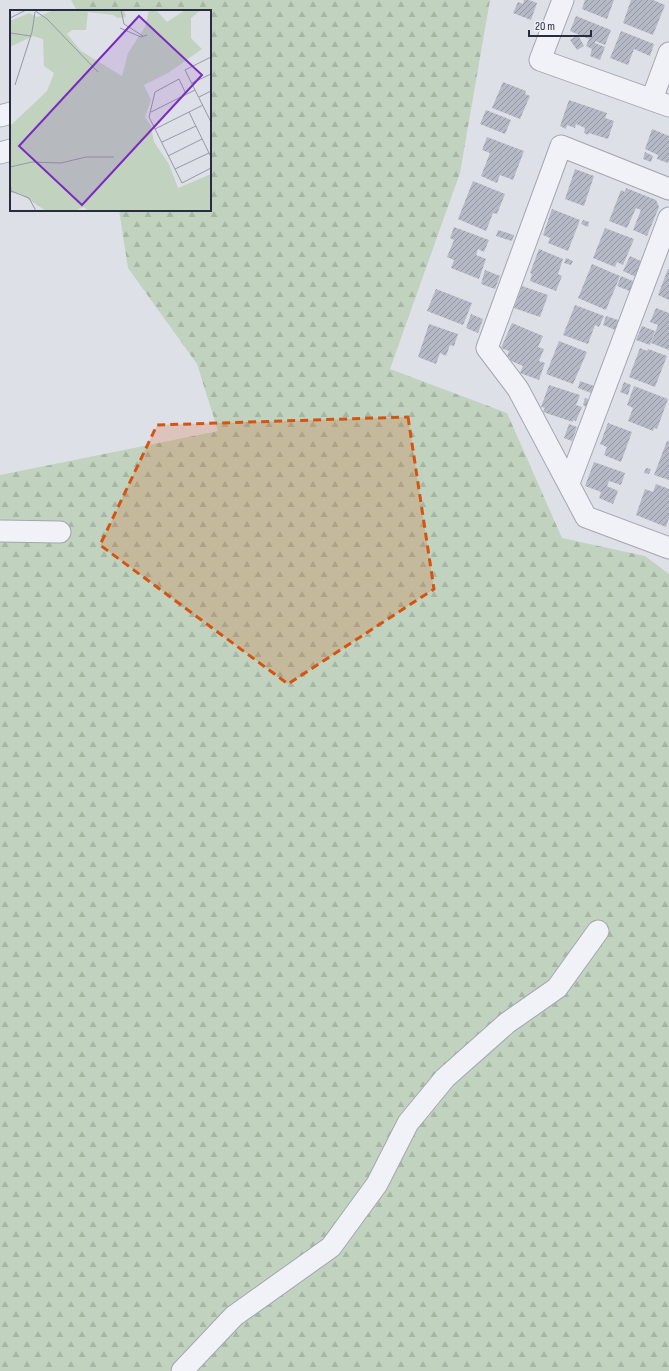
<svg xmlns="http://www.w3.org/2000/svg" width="669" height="1371" viewBox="0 0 669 1371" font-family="'Sofia Sans Condensed',sans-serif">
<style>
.forest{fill:url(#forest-firs)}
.building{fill:url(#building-hatch)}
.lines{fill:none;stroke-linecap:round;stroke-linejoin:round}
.minor-casing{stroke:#a3a6b2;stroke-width:23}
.minor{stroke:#f1f2f7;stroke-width:21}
.marked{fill:#d55411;fill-opacity:0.2;stroke:#d55411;stroke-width:3;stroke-dasharray:8 5;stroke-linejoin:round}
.inset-road{fill:none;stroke:#9598a5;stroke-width:1}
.view{fill:#7b2cbf;fill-opacity:0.15;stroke:#7b2cbf;stroke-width:2}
.inset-edge{fill:none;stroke:#272c40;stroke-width:2}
</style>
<defs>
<pattern id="forest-firs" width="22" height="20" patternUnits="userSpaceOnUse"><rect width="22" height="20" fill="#c1d3bf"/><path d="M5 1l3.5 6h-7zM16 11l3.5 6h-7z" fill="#a6b5a5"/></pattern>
<pattern id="building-hatch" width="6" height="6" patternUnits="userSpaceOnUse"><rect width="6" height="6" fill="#b5b9c5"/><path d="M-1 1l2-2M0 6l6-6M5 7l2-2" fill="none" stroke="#9397a1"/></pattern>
</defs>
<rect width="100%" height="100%" fill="#dee0e8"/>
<path class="forest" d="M 71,0 L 490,0 L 460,173 L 390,369 L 507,413 L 562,538 L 645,556 L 669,574 L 669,1371 L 0,1371 L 0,475 L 218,431 L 197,364 L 128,268 L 119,210 L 210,210 L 210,11 L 77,11 Z"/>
<path class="building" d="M 524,0 L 529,0 L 537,3 L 531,20 L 513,13 L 518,2 L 523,4 Z
M 585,0 L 614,0 L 607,19 L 582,9 Z
M 631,0 L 653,0 L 665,5 L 653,35 L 623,23 Z
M 576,16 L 611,30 L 605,45 L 595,41 L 595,43 L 605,47 L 600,60 L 590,56 L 592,49 L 586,46 L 589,39 L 570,31 Z
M 621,31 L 654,44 L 650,56 L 634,49 L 628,65 L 610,58 Z
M 578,35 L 584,46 L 577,50 L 570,40 Z
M 503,82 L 526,91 L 525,94 L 530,96 L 520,119 L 492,108 Z
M 569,100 L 607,113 L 605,118 L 614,121 L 608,139 L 589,133 L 588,135 L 584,133 L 585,128 L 576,124 L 575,128 L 567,125 L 566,129 L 560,126 Z
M 486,110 L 511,120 L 505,134 L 480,124 Z
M 652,129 L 669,136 L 669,160 L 668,163 L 657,159 L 658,155 L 645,149 Z
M 487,137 L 524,151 L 513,180 L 500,175 L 497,183 L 481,176 L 490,153 L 482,150 Z
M 645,152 L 653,156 L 651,162 L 643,159 Z
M 575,169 L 594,176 L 584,206 L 565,199 Z
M 473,181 L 505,194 L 497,214 L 493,213 L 486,231 L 458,219 Z
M 626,188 L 656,200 L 659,207 L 647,236 L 633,230 L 641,210 L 636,208 L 627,228 L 609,221 L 621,190 L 625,192 Z
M 552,209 L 580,220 L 568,251 L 548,243 L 550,238 L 543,235 Z
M 583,220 L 589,222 L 588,227 L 581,224 Z
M 454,227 L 489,240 L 484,252 L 478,249 L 476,255 L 486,259 L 479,279 L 451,268 L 454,260 L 447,257 L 454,240 L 450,238 Z
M 605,228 L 634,239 L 623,265 L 617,262 L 615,267 L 593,258 Z
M 498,230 L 514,235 L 512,241 L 496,236 Z
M 539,249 L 563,259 L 558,274 L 562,276 L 556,291 L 530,281 L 532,274 L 530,273 Z
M 630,256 L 643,262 L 636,277 L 623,271 Z
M 566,258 L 573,261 L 571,265 L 564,263 Z
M 592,264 L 620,276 L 606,310 L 578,298 Z
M 668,269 L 669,269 L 669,300 L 658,295 Z
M 485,270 L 500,276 L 495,289 L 481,284 Z
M 621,276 L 635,282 L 632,292 L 617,286 Z
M 522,286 L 548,295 L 540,317 L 514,308 Z
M 436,289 L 472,303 L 463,325 L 427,311 Z
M 575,305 L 604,316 L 599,327 L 595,325 L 588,344 L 563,335 Z
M 656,308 L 669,313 L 669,350 L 651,343 L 658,325 L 650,322 Z
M 471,314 L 483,319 L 478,333 L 466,328 Z
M 606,316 L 621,321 L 618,331 L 603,325 Z
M 512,323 L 543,336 L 538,347 L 544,349 L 539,361 L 545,363 L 539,380 L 520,373 L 523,366 L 509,360 L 510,358 L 507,356 L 509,351 L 501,348 Z
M 429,324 L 458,334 L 454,346 L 450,345 L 446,356 L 440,353 L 436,364 L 418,357 Z
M 642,326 L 655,331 L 650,345 L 636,340 Z
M 559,341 L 587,352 L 573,384 L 546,374 Z
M 640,348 L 647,351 L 648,349 L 667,356 L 655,387 L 629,377 Z
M 580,381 L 594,386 L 591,393 L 578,388 Z
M 624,382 L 631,385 L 628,395 L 620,392 Z
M 549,385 L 580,395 L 576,405 L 582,407 L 576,421 L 573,420 L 573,422 L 543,412 L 545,408 L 541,407 Z
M 634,386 L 668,399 L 657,429 L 654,428 L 653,431 L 628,421 L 633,408 L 627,405 Z
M 585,398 L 590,400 L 587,407 L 583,405 Z
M 608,423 L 632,432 L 621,462 L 604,455 L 607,447 L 600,444 Z
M 569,424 L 577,427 L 572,441 L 564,438 Z
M 667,441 L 669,442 L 669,480 L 654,475 Z
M 594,462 L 625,473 L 621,485 L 609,481 L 607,486 L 618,491 L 613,504 L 599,498 L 601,492 L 585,486 Z
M 646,468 L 651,469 L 649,474 L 644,473 Z
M 656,484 L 669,489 L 669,518 L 666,527 L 636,515 L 645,489 L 653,492 Z"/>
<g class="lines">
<g class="minor-casing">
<path id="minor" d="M 563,0 L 540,60 L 669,106
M 652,99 L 669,53
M 0,116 L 11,113
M 0,153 L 11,150
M 669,189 L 561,146 L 487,348 L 518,389 L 586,517 L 669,548
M 569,483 L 669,218
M 0,531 L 60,532
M 182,1371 L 234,1316 L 331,1247 L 377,1184 L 408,1123 L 445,1078 L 507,1023 L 557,988 L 598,931"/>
</g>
<use href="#minor" class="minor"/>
</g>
<path class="marked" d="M 408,417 L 434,589 L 288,684 L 100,545 L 157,425 Z"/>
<g transform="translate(10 10)">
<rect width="201" height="201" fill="#dee0e8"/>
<path d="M 44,0 L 114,0 L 116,7 L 108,8 L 103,5 L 78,2 L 76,20 L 62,20 L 57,24 L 71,41 L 112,66 L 118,43 L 135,17 L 139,0 L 146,0 L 157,12 L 175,0 L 191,0 L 181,8 L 181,28 L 192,39 L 158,63 L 134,75 L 141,90 L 135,107 L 141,116 L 144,132 L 159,154 L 168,178 L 201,164 L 201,201 L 79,201 L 73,197 L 65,201 L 36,201 L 9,183 L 0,183 L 0,116 L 37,81 L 44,63 L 34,56 L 33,29 L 23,26 L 0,37 L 0,11 L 19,3 L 27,7 Z" fill="#c1d3bf"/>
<path class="inset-road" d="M 24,0 L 37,9 L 88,62M 111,0 L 114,14 L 133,26M 0,8 L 16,0M 110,18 L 131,27 L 137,25M 0,23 L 21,26M 201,47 L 175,60 L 201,112M 182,73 L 201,64M 5,75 L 22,22 L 25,2M 176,84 L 169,69 L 145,82 L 139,107 L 172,173 L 201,158M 189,87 L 201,81M 141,102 L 185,80M 179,102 L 201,147M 145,119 L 193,95M 152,132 L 186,116M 158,146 L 192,129M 0,157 L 22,152 L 51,153 L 76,147 L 104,147M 165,159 L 199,143M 0,170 L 1,181 L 19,188 L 26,201"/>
<path class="view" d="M 129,6 L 192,65 L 72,195 L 9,136 Z"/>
<rect width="201" height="201" class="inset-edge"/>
</g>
<path d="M529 30v6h62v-6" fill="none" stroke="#272c40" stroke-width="2"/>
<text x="535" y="30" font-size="12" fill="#272c40" stroke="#eef0f6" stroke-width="3" paint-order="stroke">20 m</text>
</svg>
